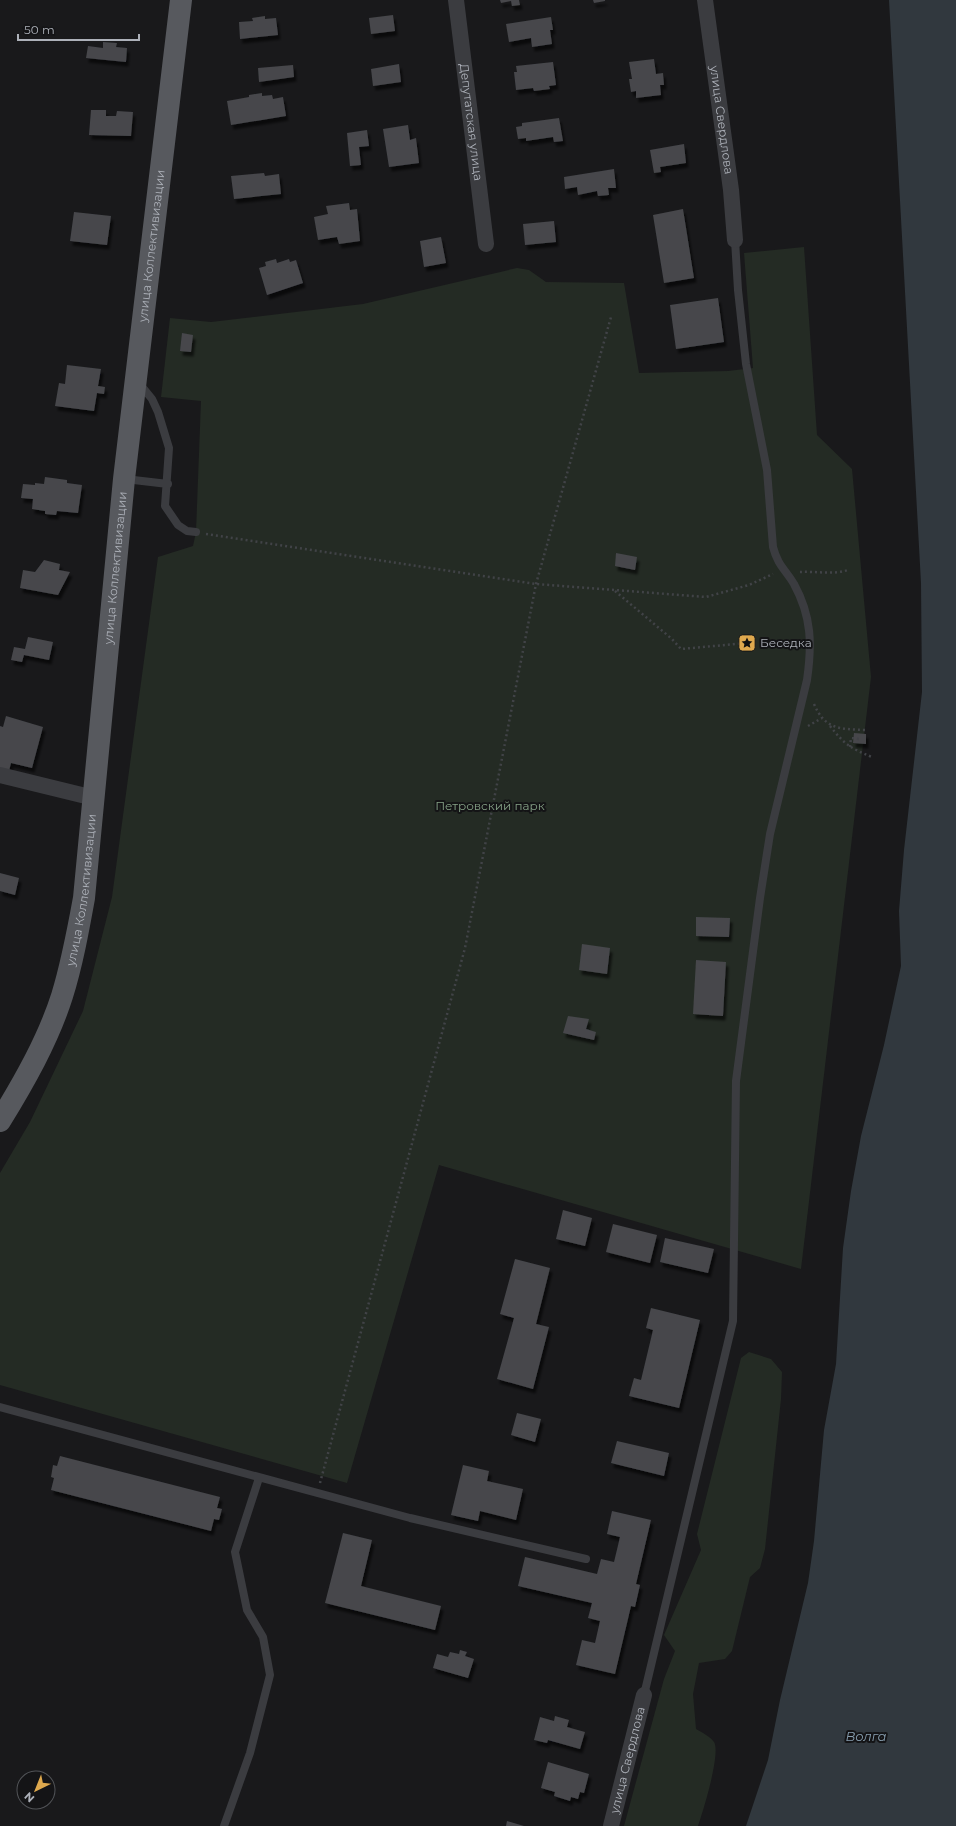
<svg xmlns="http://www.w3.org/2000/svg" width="956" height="1826" viewBox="0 0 956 1826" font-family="Montserrat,sans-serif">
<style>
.green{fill:#242b24}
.water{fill:#31383e}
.building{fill:#46474b;filter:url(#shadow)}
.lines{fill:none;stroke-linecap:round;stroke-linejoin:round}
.path{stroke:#414347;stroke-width:2.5;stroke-dasharray:2 3;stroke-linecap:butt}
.service{stroke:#3b3c40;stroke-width:8}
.minor{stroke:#3b3c40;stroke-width:16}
.primary{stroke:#57595e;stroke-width:22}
.labels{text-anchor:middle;stroke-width:4;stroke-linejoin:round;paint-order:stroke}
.street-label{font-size:12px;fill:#adb1b9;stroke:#141416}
.poi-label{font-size:12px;fill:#adb1b9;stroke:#141416;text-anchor:start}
.park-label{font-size:12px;fill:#86a287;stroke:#141416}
.water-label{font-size:13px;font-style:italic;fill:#889fb0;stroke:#141416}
</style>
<defs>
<filter id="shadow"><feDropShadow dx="2.5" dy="4.5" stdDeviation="1" flood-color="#0009"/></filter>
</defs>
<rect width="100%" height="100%" fill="#19191b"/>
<path class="green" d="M 804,247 L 817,435 L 852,469 L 871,677 L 801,1269 L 439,1165 L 347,1483 L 0,1385 L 0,1173 L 30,1122 L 83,1011 L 112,897 L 158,557 L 193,546 L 196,532 L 201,401 L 161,397 L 170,318 L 211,322 L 363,304 L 517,268 L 529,270 L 546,282 L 624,283 L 639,373 L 728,371 L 753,368 L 744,253 Z
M 749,1352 L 771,1359 L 782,1372 L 781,1399 L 765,1549 L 760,1568 L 750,1577 L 732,1651 L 725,1659 L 699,1663 L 693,1694 L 696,1729 C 701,1732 711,1737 714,1742 C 721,1753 703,1812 698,1826 L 624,1826 L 664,1679 L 675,1651 L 664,1635 L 701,1550 L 697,1534 L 741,1358 Z"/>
<path class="water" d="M 889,0 L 956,0 L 956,1826 L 746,1826 L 768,1760 L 780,1700 L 808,1583 L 814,1541 L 824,1430 L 836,1364 L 843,1248 L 851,1191 L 861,1136 L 884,1045 L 901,966 L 899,911 L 904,850 L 922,692 L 921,583 Z"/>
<path class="building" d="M 500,0 L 519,0 L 520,5 L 512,6 L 511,1 L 501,3 Z
M 593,0 L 605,0 L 605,1 L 594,3 Z
M 393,15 L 395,31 L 371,34 L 369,18 Z
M 265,16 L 265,19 L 276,18 L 278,35 L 240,39 L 239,22 L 253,21 L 252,18 Z
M 551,17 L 553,30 L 550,30 L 552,44 L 532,47 L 531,38 L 509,42 L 506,24 Z
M 103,42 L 117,43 L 116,47 L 127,48 L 126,62 L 86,58 L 88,46 L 103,48 Z
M 654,59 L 656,74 L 663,73 L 664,85 L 660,85 L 661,95 L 636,98 L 636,91 L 631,92 L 629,79 L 632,79 L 629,62 Z
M 553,62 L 556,85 L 549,86 L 550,89 L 534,91 L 533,88 L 516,90 L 514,72 L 517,72 L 516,66 Z
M 399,64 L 401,82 L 373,86 L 371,69 Z
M 293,65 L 294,77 L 259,82 L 258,68 Z
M 262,93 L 262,96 L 272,95 L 273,99 L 283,97 L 286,116 L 231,125 L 227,101 L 249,97 L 249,95 Z
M 91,110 L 106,110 L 106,116 L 116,116 L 117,111 L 133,112 L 131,136 L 89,135 Z
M 559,118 L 563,141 L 554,142 L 553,137 L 526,141 L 526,138 L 518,139 L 516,127 L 522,126 L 522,123 Z
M 408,125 L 410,140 L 416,138 L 419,163 L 389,167 L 383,129 Z
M 367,130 L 369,146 L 359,147 L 361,165 L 350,166 L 347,133 Z
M 684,144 L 686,163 L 660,167 L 661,172 L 654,173 L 650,150 Z
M 614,169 L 616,188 L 608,188 L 609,195 L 598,196 L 597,191 L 578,195 L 577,187 L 565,189 L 564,177 Z
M 264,173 L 265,176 L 279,174 L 281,194 L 234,199 L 231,176 Z
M 349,203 L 350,210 L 357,209 L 360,241 L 339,244 L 337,237 L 318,240 L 314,217 L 328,214 L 326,206 Z
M 683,209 L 694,278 L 664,283 L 653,215 Z
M 74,212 L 111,216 L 107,245 L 70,241 Z
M 554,221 L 556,242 L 525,245 L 523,224 Z
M 441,237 L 446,263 L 424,267 L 420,241 Z
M 276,259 L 277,263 L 289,259 L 290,262 L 296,260 L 303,283 L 267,295 L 259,268 L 266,266 L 265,262 Z
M 718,298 L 724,342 L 676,349 L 670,305 Z
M 182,333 L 193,335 L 191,352 L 180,351 Z
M 67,365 L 101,369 L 98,386 L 105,387 L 104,394 L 97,393 L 94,411 L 55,406 L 59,383 L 65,384 Z
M 45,477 L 67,480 L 67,483 L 82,485 L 78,513 L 57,511 L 56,515 L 45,514 L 45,511 L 32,509 L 33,499 L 21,498 L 23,484 L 35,485 L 35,483 L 44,484 Z
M 616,553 L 637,557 L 635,570 L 615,566 Z
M 44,560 L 60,564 L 59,570 L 70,572 L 58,595 L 20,588 L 23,570 L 35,572 Z
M 28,637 L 53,642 L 49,660 L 24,655 L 22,662 L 11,660 L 14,647 L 25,649 Z
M 6,716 L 43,727 L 32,768 L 11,763 L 9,771 L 0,768 L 0,726 L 3,727 Z
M 854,733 L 866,734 L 866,744 L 853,743 Z
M 0,873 L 19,878 L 15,895 L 0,891 Z
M 696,917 L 730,918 L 729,937 L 696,936 Z
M 582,944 L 610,948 L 607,974 L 579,970 Z
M 696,960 L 726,962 L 723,1016 L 693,1014 Z
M 568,1016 L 589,1019 L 586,1029 L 596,1032 L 594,1040 L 563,1033 Z
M 563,1210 L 592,1218 L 585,1246 L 556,1239 Z
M 613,1224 L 657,1235 L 650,1263 L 606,1252 Z
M 665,1238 L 714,1249 L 708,1273 L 660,1262 Z
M 515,1259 L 550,1268 L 536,1324 L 549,1327 L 533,1389 L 497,1379 L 514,1318 L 500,1314 Z
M 651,1308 L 700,1320 L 679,1408 L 629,1396 L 634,1378 L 641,1380 L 653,1330 L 646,1328 Z
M 517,1413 L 541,1419 L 535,1442 L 511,1435 Z
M 617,1441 L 669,1453 L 664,1476 L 611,1463 Z
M 60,1456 L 220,1497 L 217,1508 L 222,1509 L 219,1520 L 214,1519 L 211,1531 L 51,1490 L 54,1478 L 51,1477 L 53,1465 L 57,1466 Z
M 463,1465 L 489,1471 L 487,1481 L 523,1489 L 516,1520 L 480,1511 L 478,1521 L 451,1515 Z
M 612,1511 L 651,1520 L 636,1584 L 640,1585 L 635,1607 L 631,1606 L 615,1674 L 576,1665 L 582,1640 L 595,1643 L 600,1621 L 588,1618 L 592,1603 L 518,1586 L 525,1557 L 597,1574 L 601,1559 L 614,1562 L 620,1537 L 607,1534 Z
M 343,1533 L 372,1540 L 361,1586 L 441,1606 L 435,1630 L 325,1603 Z
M 460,1650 L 467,1652 L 465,1656 L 474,1659 L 468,1678 L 433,1668 L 437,1654 L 448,1657 L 450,1652 L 459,1654 Z
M 555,1716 L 569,1720 L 567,1727 L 585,1732 L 580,1749 L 548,1740 L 547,1743 L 534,1740 L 540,1717 L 554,1721 Z
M 548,1762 L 589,1774 L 584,1793 L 580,1792 L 578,1799 L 571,1797 L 570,1801 L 554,1796 L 555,1792 L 541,1788 Z
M 507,1821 L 524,1826 L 506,1826 Z"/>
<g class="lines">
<path class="path" d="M 206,534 L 536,584 L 706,597 L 749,585 L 773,574
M 800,572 C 815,571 833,575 848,570
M 615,591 L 672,639 L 681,649 L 747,643
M 814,704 C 825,730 841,729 866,730
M 808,726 L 822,718
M 830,726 C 845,745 850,748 872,757
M 850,747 L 851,738 L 859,739
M 320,1483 L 465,948 L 536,584 L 611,317"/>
<path class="service" d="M 139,383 L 152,399 L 158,412 L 169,448 L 165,506 L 178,525 L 187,531 L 196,532
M 125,479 L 168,484
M 0,1407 L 410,1518 L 586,1559
M 644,1695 L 733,1321 L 736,1081 L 760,898 L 770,834 L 807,680 C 812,645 812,617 794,584 C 785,569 778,566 773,547 L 767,470 L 746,364 L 738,290 L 735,240
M 224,1826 L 250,1753 L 270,1675 L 263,1637 L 247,1610 L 235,1552 L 259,1478"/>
<g class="minor">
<path id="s1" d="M 456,0 L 486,244"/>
<path id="s2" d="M 705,0 L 731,190 L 735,240"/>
<path d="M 0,775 L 94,798"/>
<path id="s3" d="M 611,1826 L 644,1695"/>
</g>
<path class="primary" id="s4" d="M 0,1121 C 24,1082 48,1040 62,996 C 72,964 78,931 84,898 L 124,479 L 181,0"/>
</g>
<defs>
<g id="sight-square" transform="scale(0.9)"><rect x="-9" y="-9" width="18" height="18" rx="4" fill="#dfa94e" stroke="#141416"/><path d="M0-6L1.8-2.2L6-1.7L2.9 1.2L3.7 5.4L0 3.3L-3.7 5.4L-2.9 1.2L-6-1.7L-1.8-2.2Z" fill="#111"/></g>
</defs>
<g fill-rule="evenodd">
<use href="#sight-square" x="747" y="643"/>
</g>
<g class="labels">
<g class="street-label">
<text dy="4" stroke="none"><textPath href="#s2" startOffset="121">улица Свердлова</textPath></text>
<text dy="4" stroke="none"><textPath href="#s1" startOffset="123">Депутатская улица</textPath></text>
<text dy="4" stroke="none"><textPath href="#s4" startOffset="896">улица Коллективизации</textPath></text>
<text dy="4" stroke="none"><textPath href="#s4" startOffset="572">улица Коллективизации</textPath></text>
<text dy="4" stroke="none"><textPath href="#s4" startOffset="248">улица Коллективизации</textPath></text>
<text dy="4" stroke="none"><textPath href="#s3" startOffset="68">улица Свердлова</textPath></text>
</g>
<g class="poi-label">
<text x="760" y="647">Беседка</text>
</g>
<g class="park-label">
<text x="490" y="810">Петровский парк</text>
</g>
<g class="water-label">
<text x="866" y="1741">Волга</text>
</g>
</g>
<g transform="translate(36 1790) rotate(223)"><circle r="19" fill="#141416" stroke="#515357"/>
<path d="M0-3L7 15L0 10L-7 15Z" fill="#dfa94e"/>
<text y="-6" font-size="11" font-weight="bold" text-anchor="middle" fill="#adb1b9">N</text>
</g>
<path d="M18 34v6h121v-6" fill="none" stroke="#adb1b9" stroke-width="2"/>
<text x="24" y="34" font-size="12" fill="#adb1b9" stroke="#141416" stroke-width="3" paint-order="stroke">50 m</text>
</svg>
